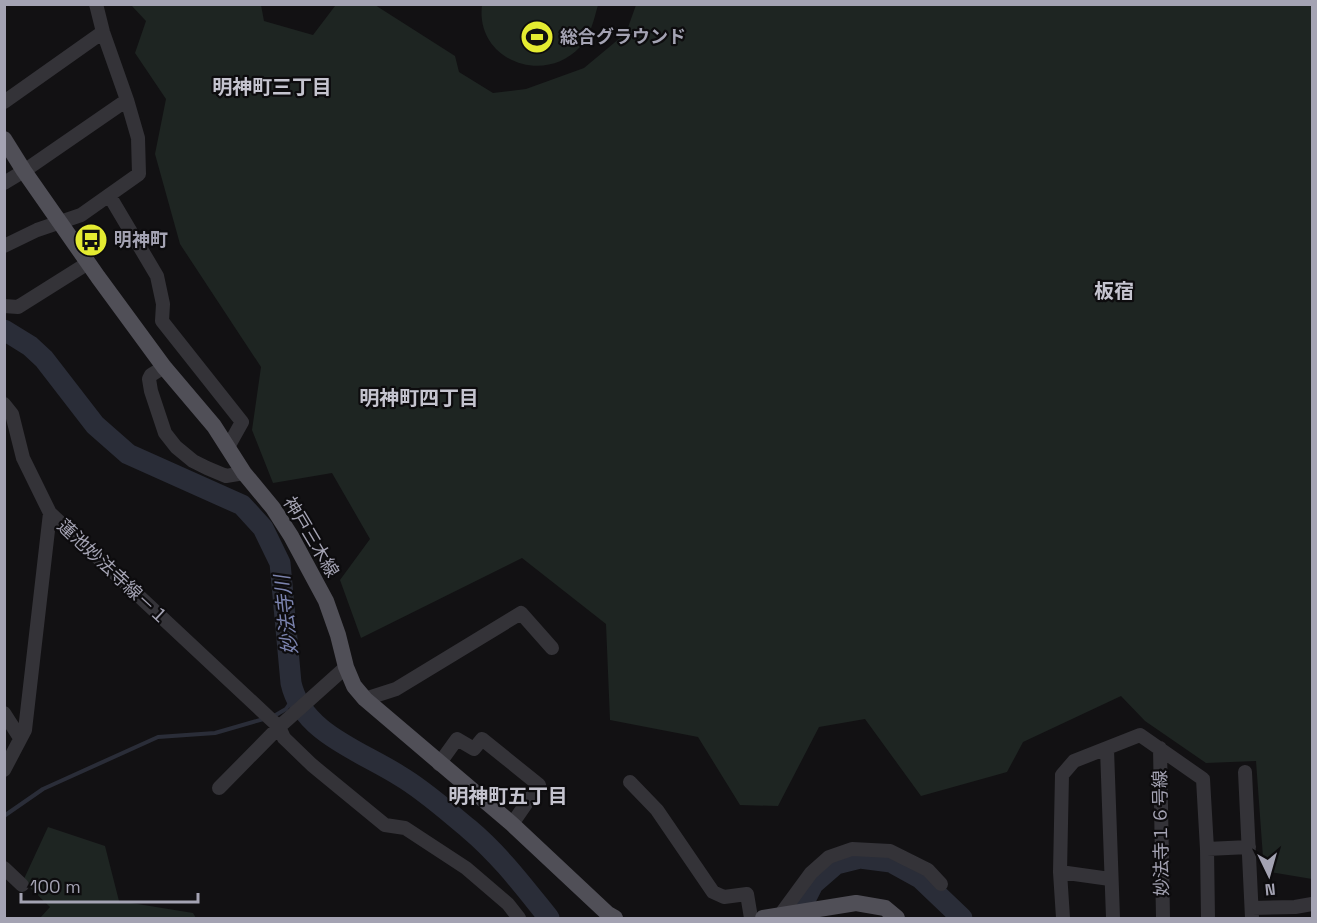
<svg xmlns="http://www.w3.org/2000/svg" width="1317" height="923" viewBox="0 0 1317 923" font-family="'Space Grotesk','Noto Sans JP',sans-serif">
<style>
.green{fill:#1e2522}
.lines{fill:none;stroke-linecap:round;stroke-linejoin:round}
.stream{stroke:#2a2d38;stroke-width:4}
.river{stroke:#2a2d38;stroke-width:21}
.minor{stroke:#343338;stroke-width:14}
.major{stroke:#504f57;stroke-width:16}
.labels{text-anchor:middle;stroke-width:4.5;stroke-linejoin:round;paint-order:stroke}
.poi-label{font-size:18px;font-weight:bold;fill:#a4a3b3;stroke:#0d0c0e;text-anchor:start}
.street-label{font-size:18px;fill:#a4a3b3;stroke:#0d0c0e}
.neighbourhood-label{font-size:20px;font-weight:bold;fill:#c5c4cf;stroke:#0d0c0e}
.water-label{font-size:20px;font-style:italic;fill:#7b83ae;stroke:#0d0c0e}
</style>
<rect width="100%" height="100%" fill="#121113"/>
<path class="green" d="M 340,4 L 375,5 L 455,56 L 459,72 L 493,93 L 526,89 L 584,68 L 626,33 L 636,5 L 1312,5 L 1312,879 L 1264,871 L 1256,761 L 1206,763 L 1145,721 L 1121,696 L 1023,742 L 1007,772 L 921,796 L 865,719 L 819,727 L 778,806 L 740,805 L 698,737 L 610,720 L 606,624 L 522,558 L 361,638 L 340,580 L 370,539 L 332,473 L 273,483 L 252,430 L 261,367 L 180,244 L 155,154 L 166,99 L 135,53 L 146,21 L 131,5 L 261,5 L 264,21 L 313,35 L 335,6 Z
M 482,5 L 482,4 L 598,5 C 594,19 591,35 580,47 C 544,86 475,60 482,5 Z
M 48,827 L 105,846 L 119,901 L 193,913 L 196,918 L 40,918 L 50,907 L 23,881 Z"/>
<g class="lines">
<path class="stream" d="M 274,716 L 286,709 L 294,697
M 4,816 L 43,789 L 158,737 L 215,733 L 267,718"/>
<path class="river" d="M 4,330 L 30,346 L 44,359 L 95,425 L 128,454 L 242,505 L 263,528 L 280,563 L 291,683 C 302,733 361,751 400,776 C 424,790 447,811 469,829 C 500,855 524,887 549,918
M 796,918 L 813,884 L 836,864 L 860,858 L 891,862 L 920,878 L 962,918"/>
<path class="minor" d="M 4,102 L 103,32
M 4,183 L 24,171 L 127,100
M 109,195 L 157,276 L 163,304 L 162,321 L 242,422 L 228,447
M 4,246 L 37,230 L 81,215 L 139,174 L 138,138 L 127,100 L 103,32 L 96,4
M 4,306 L 18,307 L 88,263
M 164,367 L 151,375 L 149,379 L 151,391 L 165,433 L 176,447 L 193,461 L 207,468 L 226,476 L 244,473
M 4,404 L 12,414 L 23,458 L 50,513 L 279,727 L 284,738 L 312,765 L 385,825 L 405,828 L 466,868 L 508,904 L 519,918
M 365,699 L 396,689 L 521,613 L 552,648
M 4,713 L 20,738
M 1160,748 L 1163,918
M 1107,749 L 1113,918
M 439,764 L 457,739 L 474,749 L 482,739 L 539,785 L 512,824
M 4,770 L 25,730 L 50,513
M 1245,772 L 1252,918
M 630,782 L 657,810 L 713,892 L 724,897 L 747,894 L 751,918
M 219,788 L 279,727 L 346,667
M 1207,849 L 1249,847
M 4,868 L 22,885
M 1060,872 L 1110,879
M 1252,908 L 1295,907 L 1312,904
M 778,918 L 811,873 L 829,857 L 852,849 L 890,851 L 928,870 L 941,884
M 1063,918 L 1060,872 L 1062,775 L 1074,761 L 1140,735 L 1203,779 L 1207,849 L 1208,918"/>
<path class="major" d="M 4,139 L 24,171 L 98,277 L 164,367 L 214,426 L 244,473 L 273,508 L 291,536 L 326,601 L 338,635 L 346,667 L 354,686 L 365,699 L 512,824 L 608,914 L 615,918
M 763,918 L 856,903 L 885,908 L 897,918"/>
</g>
<defs>
<g id="stadium-disc" transform="scale(1.725)"><circle r="9.5" fill="#e4eb31" stroke="#0d0c0e"/><path d="M0-5a6.5 5 0 1 0 0 10a6.5 5 0 1 0 0-10ZM-3.5-1.8h7v3.6h-7Z" fill="#111"/></g>
<g id="bus-disc" transform="scale(1.725)"><circle r="9.5" fill="#e4eb31" stroke="#0d0c0e"/><path d="M-5-6H5V4H4V6H2V4H-2V6H-4V4H-5ZM-3.5-4V0h7V-4ZM-3.5 1.2v1.5H-2V1.2ZM2 1.2v1.5H3.5V1.2Z" fill="#111"/></g>
</defs>
<g fill-rule="evenodd">
<use href="#stadium-disc" x="537" y="37"/>
<use href="#bus-disc" x="91" y="240"/>
</g>
<g class="labels">
<g class="poi-label">
<text x="560" y="43">総合グラウンド</text>
<text x="114" y="246">明神町</text>
</g>
<g class="street-label">
<text transform="translate(311 537) rotate(59)" y="6">神戸三木線</text>
<text transform="translate(113 572) rotate(43)" y="6">蓮池妙法寺線－１</text>
<text transform="translate(1161 833) rotate(-91)" y="6">妙法寺１６号線</text>
</g>
<g class="neighbourhood-label">
<text x="272" y="94">明神町三丁目</text>
<text x="1114" y="298">板宿</text>
<text x="419" y="405">明神町四丁目</text>
<text x="508" y="803">明神町五丁目</text>
</g>
<g class="water-label">
<text transform="translate(286 615) rotate(-96)" y="7">妙法寺川</text>
</g>
</g>
<rect width="1317" height="923" fill="none" stroke="#a4a3b3" stroke-width="12"/>
<g transform="translate(1269 875) rotate(175)" stroke="#0d0c0e" stroke-width="4.5" paint-order="stroke">
<path d="M0-4.5L10 22L0 15L-10 22Z" fill="#a4a3b3"/>
<text y="-9" font-size="16" font-weight="bold" text-anchor="middle" fill="#a4a3b3">N</text>
</g>
<path d="M21 893v9h177v-9" fill="none" stroke="#a4a3b3" stroke-width="3"/>
<text x="30" y="893" font-size="18" fill="#a4a3b3" stroke="#0d0c0e" stroke-width="4.5" paint-order="stroke">100 m</text>
</svg>
